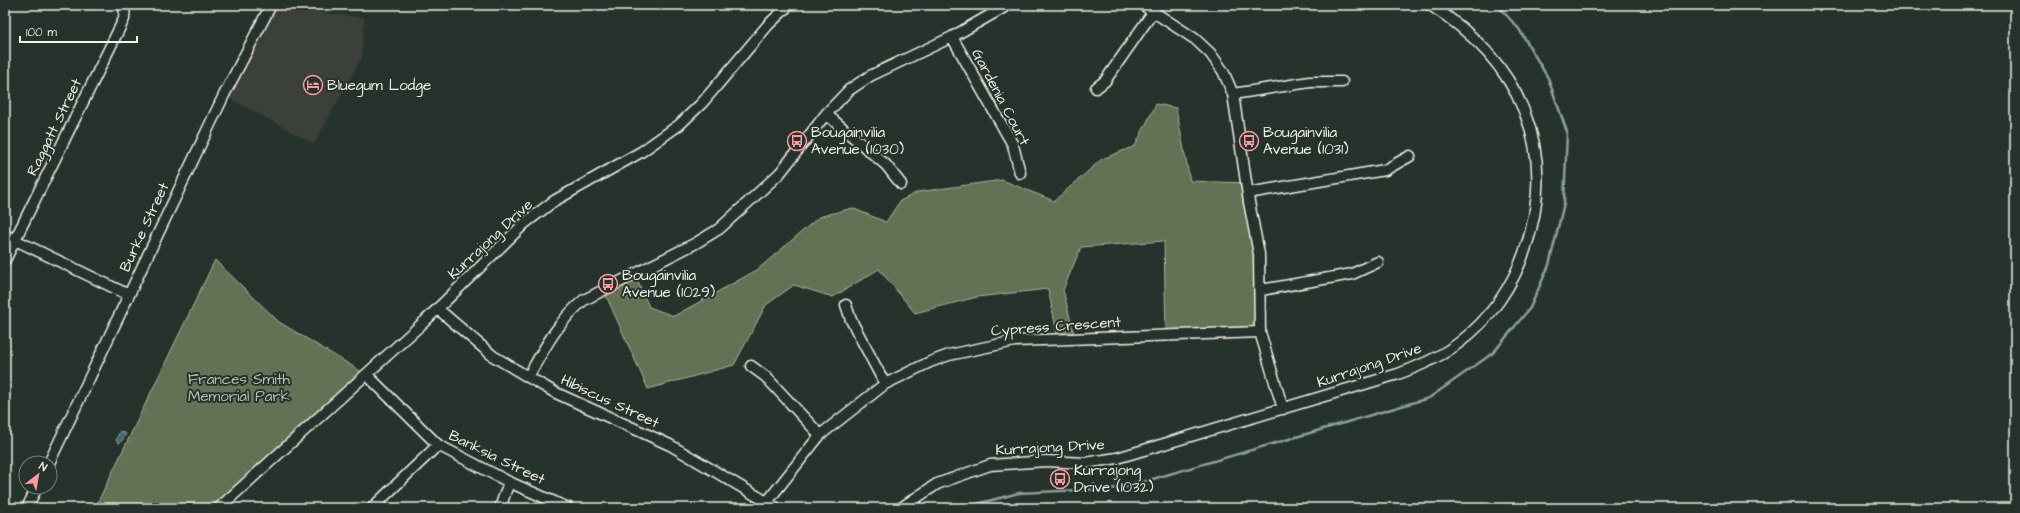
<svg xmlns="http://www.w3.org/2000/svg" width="2020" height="513" viewBox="0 0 2020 513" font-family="'Architects Daughter',sans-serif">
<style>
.built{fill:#3b403a}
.green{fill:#637254;stroke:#acb29e}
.water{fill:#47686d;stroke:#8c9f9e}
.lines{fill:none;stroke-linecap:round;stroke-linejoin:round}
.stream{stroke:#8c9f9e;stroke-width:2.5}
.minor-casing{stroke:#f4f1e8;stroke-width:13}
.minor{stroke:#26332d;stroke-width:10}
.labels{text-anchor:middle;stroke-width:4;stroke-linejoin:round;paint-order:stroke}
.poi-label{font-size:15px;fill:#f4f1e8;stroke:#26332d;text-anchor:start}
.street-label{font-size:15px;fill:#f4f1e8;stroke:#26332d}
.park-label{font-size:15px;fill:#babead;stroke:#26332d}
</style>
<rect width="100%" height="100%" fill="#26332d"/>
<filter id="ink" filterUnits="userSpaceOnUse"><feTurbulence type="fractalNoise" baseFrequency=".025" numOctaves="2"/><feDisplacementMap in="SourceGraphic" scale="8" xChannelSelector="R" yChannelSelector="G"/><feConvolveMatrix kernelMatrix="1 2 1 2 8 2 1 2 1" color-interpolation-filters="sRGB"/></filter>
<g filter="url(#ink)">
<path class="built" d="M 270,6 L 364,18 L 362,57 L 314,144 L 224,95 Z"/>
<path class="green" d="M 1156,104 L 1176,108 L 1190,181 L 1247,183 L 1259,254 L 1260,332 L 1166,335 L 1164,241 L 1081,247 L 1063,290 L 1075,338 L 1058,338 L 1048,289 L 977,297 L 915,313 L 879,269 L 833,297 L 794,285 L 766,305 L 734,365 L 648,389 L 603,289 L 634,273 L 649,307 L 674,316 L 757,270 L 819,217 L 852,208 L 886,222 L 900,201 L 918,192 L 1002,180 L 1054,201 L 1102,159 L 1135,146 Z
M 215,260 L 279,322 L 367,375 L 219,508 L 95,508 Z"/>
<path class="water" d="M 120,431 L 126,434 L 121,442 L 118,443 L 116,440 Z"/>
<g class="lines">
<path class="stream" d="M 961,508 L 1019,493 L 1122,488 L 1429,398 L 1493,353 L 1530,308 L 1549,265 L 1564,203 L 1567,132 L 1548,78 L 1519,29 L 1497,5"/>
<g class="minor-casing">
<path id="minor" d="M 1143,5 L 1195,39 L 1210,53 L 1223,71 L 1233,94 L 1249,202 L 1259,254 L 1260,332 L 1283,409
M 952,37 L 1013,145 L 1020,173
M 1096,88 L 1105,81 L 1153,12
M 1233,94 L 1310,82 L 1342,82
M 826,114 L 886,165 L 901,184
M 1248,193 L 1385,170 L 1410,156
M 5,235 L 129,295
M 5,260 L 124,19 L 125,5
M 1261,290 L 1352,274 L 1378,262
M 846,305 L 851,320 L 885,384
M 438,309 L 493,356 L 528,377 L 556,393 L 670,445 L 777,508
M 751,366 L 766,377 L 820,435
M 367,375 L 438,445 L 509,482 L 568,508
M 528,377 C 544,349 558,321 584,300 L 696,243 L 719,229 L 780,173 L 826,114 L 849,90 L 870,76 L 952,37 L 1008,5
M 49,463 L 224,95 L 271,5
M 767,502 L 820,435 L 885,384 L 930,362 L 949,355 L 1015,341 L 1260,332
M 27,508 L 37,487
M 219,508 L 425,321 L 525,223 L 554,201 L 641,152 L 679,125 L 702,103 L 768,25 L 789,5
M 372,508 L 438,445
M 500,508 L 509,482
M 901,508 L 937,484 L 990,465 L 1046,461 L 1085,463 L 1117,458 L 1398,374 C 1420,366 1441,357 1460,342 C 1490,319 1513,286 1525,250 C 1560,148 1518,60 1430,5"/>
</g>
<use href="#minor" class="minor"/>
</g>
</g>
<defs>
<g id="hotel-ring" transform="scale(1)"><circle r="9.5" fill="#26332d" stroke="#ff9aa2" stroke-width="1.5"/><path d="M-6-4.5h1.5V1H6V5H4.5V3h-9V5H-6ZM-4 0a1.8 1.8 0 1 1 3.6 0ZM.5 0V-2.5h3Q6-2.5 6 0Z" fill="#ff9aa2"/></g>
<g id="bus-ring" transform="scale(1)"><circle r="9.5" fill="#26332d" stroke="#ff9aa2" stroke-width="1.5"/><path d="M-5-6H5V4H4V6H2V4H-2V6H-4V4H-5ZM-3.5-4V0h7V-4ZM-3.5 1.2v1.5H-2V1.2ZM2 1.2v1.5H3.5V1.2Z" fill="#ff9aa2"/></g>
</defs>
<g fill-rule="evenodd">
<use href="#hotel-ring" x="313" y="85"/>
<use href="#bus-ring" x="797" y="141"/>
<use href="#bus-ring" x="1249" y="141"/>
<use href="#bus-ring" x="608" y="284"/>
<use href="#bus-ring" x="1060" y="479"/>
</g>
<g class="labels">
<g class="poi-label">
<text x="327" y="90">Bluegum Lodge</text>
<text x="811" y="137">Bougainvilia<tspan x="811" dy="17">Avenue (1030)</tspan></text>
<text x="1263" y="137">Bougainvilia<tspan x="1263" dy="17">Avenue (1031)</tspan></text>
<text x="622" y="280">Bougainvilia<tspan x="622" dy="17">Avenue (1029)</tspan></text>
<text x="1074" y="475">Kurrajong<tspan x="1074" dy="17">Drive (1032)</tspan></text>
</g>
<g class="street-label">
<text transform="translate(1001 97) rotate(62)" y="5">Gardenia Court</text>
<text transform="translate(54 127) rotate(-64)" y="5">Raggatt Street</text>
<text transform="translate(144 227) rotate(-65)" y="5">Burke Street</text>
<text transform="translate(490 239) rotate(-43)" y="5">Kurrajong Drive</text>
<text transform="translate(1056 326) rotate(-4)" y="5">Cypress Crescent</text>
<text transform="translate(1369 365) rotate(-19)" y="5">Kurrajong Drive</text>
<text transform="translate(610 401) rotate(25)" y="5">Hibiscus Street</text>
<text transform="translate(1050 447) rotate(-3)" y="5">Kurrajong Drive</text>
<text transform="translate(497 457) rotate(26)" y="5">Banksia Street</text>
</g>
<g class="park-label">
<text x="239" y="384">Frances Smith<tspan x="239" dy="17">Memorial Park</tspan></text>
</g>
</g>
<rect width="2020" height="513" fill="none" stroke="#26332d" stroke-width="20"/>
<rect x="10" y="10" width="2000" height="493" fill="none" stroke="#f4f1e8" stroke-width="1.5" filter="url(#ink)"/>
<g transform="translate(38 475) rotate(31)"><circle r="19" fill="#26332d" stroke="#787f78"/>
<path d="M0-3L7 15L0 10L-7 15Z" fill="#ff9aa2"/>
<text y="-6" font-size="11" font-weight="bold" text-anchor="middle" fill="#f4f1e8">N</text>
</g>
<path d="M20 36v6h117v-6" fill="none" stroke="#f4f1e8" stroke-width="2"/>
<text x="26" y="36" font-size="12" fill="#f4f1e8" stroke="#26332d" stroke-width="3" paint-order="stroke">100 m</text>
</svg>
